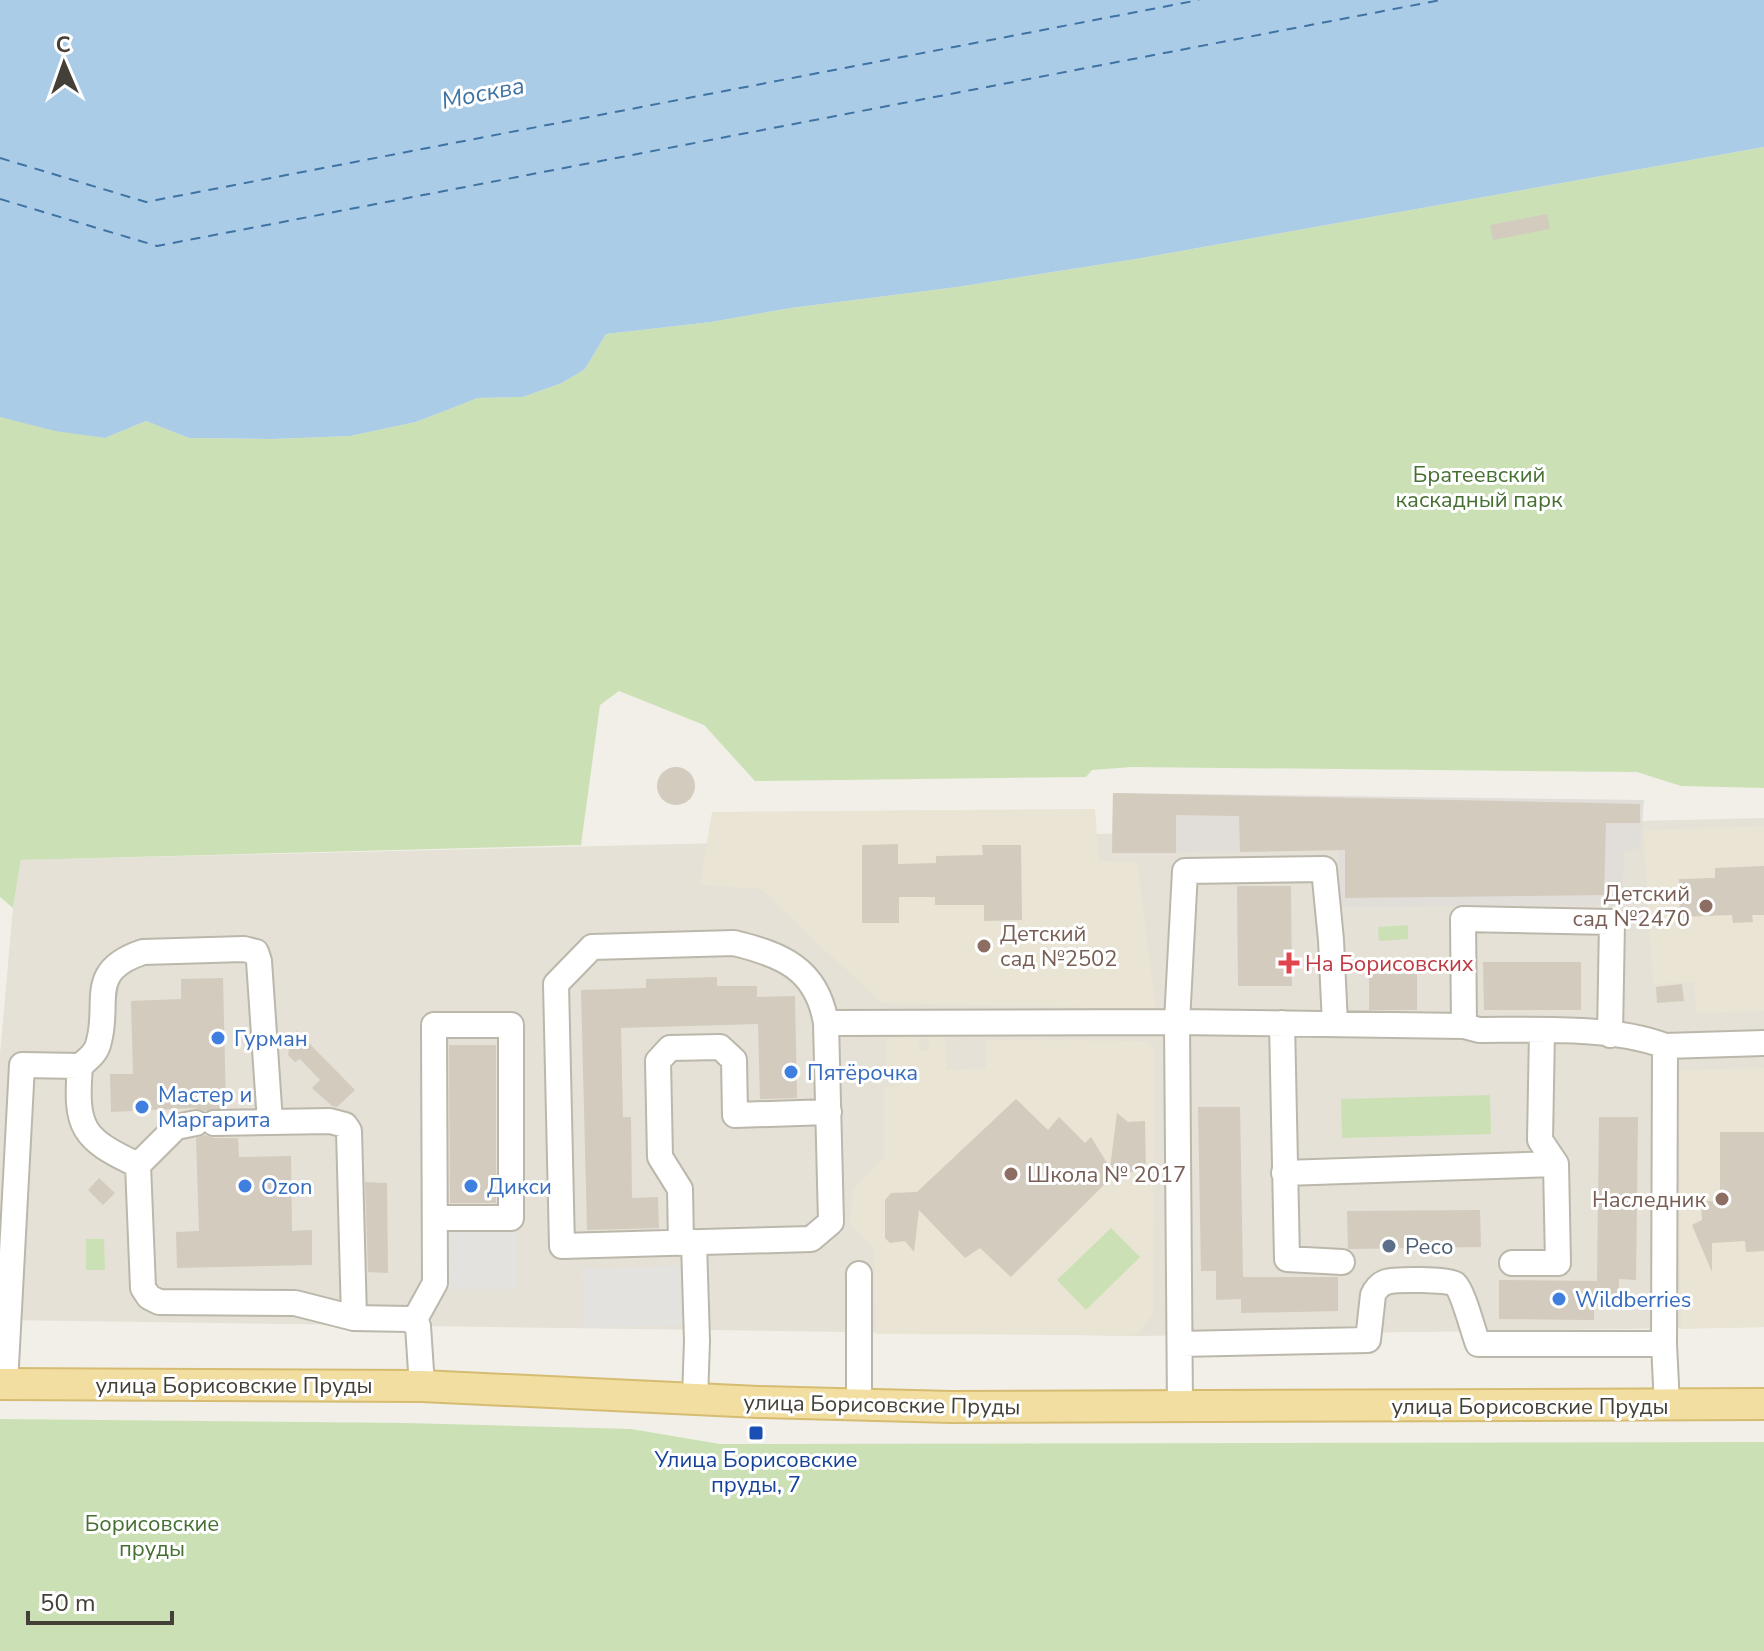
<svg xmlns="http://www.w3.org/2000/svg" width="1764" height="1651" viewBox="0 0 1764 1651" font-family="'Nunito Sans',sans-serif">
<style>
.residential{fill:#e5e1d6}
.industrial{fill:#e1ded9}
.education{fill:#e9e4d3}
.green{fill:#cbe1b5}
.parking{fill:#e3e2df}
.water{fill:#abcce7}
.lines{fill:none;stroke-linecap:round;stroke-linejoin:round}
.ferry{stroke:#3e73a3;stroke-width:2;stroke-dasharray:10 8;stroke-linecap:butt}
.building{fill:#d2cbbe}
.minor-casing{stroke:#bcb7ab;stroke-width:28}
.major-casing{stroke:#d5bc72;stroke-width:34}
.minor{stroke:#fff;stroke-width:24}
.major{stroke:#f2dea0;stroke-width:30}
.education-dot{fill:#8d6e63;stroke:#fff;stroke-width:3}
.health-dot{fill:#e0444e;stroke:#fff;stroke-width:3}
.shop-dot{fill:#3f7fe0;stroke:#fff;stroke-width:3}
.service-dot{fill:#5c6f8a;stroke:#fff;stroke-width:3}
.transit-dot{fill:#1a4fb4;stroke:#fff;stroke-width:3}
.labels{text-anchor:middle;stroke-width:6;stroke-linejoin:round;paint-order:stroke}
.park-label{font-size:22px;fill:#466f32;stroke:#fff}
.education-label{font-size:22px;fill:#785e54;stroke:#fff;text-anchor:end}
.health-label{font-size:22px;fill:#be3a42;stroke:#fff;text-anchor:start}
.shop-label{font-size:22px;fill:#366cbe;stroke:#fff;text-anchor:start}
.service-label{font-size:22px;fill:#4e5e75;stroke:#fff;text-anchor:start}
.street-label{font-size:22px;fill:#444037;stroke:#fff}
.transit-label{font-size:22px;fill:#164399;stroke:#fff}
.water-label{font-size:24px;font-style:italic;fill:#3e73a3;stroke:#fff}
</style>
<rect width="100%" height="100%" fill="#f2efe8"/>
<path class="residential" d="M 1764,818 L 1764,1327 L 1135,1336 L 0,1320 L 0,1054 L 13,908 L 21,860 Z"/>
<path class="industrial" d="M 1113,793 L 1644,800 L 1640,848 L 1624,852 L 1622,905 L 1341,907 L 1338,850 L 1112,853 Z"/>
<path class="education" d="M 1095,809 L 1099,861 L 1137,862 L 1156,1009 L 881,1003 L 761,889 L 700,885 L 712,812 Z
M 1764,826 L 1764,1011 L 1696,1013 L 1694,982 L 1653,984 L 1643,830 Z
M 929,1030 L 945,1030 L 947,1070 L 986,1068 L 986,1040 L 1147,1041 L 1154,1049 L 1153,1315 L 1135,1335 L 876,1334 L 874,1247 L 850,1224 L 853,1190 L 884,1157 L 884,1087 L 901,1086 L 900,1070 L 887,1070 L 886,1038 L 919,1037 L 919,1050 L 929,1051 Z
M 1764,1068 L 1764,1327 L 1681,1329 L 1678,1070 Z"/>
<path class="green" d="M 1764,147 L 1764,788 L 1681,786 L 1637,772 L 1132,767 L 1092,770 L 1086,777 L 755,781 L 704,725 L 619,691 L 600,705 L 581,845 L 21,860 L 13,908 L 0,897 L 0,417 L 105,438 L 146,421 L 189,438 L 273,439 L 350,436 L 416,422 L 478,398 L 523,397 L 562,383 L 585,369 L 606,334 L 711,322 L 791,308 L 957,287 L 1136,259 Z
M 1408,925 L 1408,939 L 1379,941 L 1378,927 Z
M 1490,1095 L 1491,1134 L 1342,1138 L 1341,1099 Z
M 1111,1228 L 1140,1257 L 1086,1310 L 1057,1280 Z
M 86,1239 L 104,1239 L 105,1270 L 86,1270 Z
M 0,1419 L 407,1423 L 631,1429 L 720,1444 L 1764,1442 L 1764,1651 L 0,1651 Z"/>
<path class="parking" d="M 442,1225 L 516,1225 L 516,1289 L 442,1289 Z
M 685,1266 L 687,1325 L 582,1328 L 581,1269 Z"/>
<path class="water" d="M 0,0 L 1764,0 L 1764,147 L 1136,259 L 957,287 L 791,308 L 711,322 L 606,334 L 585,369 L 562,383 L 523,397 L 478,398 L 416,422 L 350,436 L 273,439 L 189,438 L 146,421 L 105,438 L 55,431 L 0,417 Z"/>
<g class="lines">
<path class="ferry" d="M 0,158 L 146,202 L 1199,0
M 0,199 L 157,246 L 1441,0"/>
</g>
<path class="building" d="M 1547,214 L 1550,229 L 1493,240 L 1490,225 Z
M657 786a19 19 0 1 1 38 0a19 19 0 1 1-38 0Z
M 1113,793 L 1640,804 L 1640,823 L 1606,823 L 1604,895 L 1345,898 L 1345,850 L 1240,852 L 1239,816 L 1176,815 L 1176,853 L 1112,853 Z
M 898,844 L 898,864 L 936,863 L 936,856 L 983,855 L 982,845 L 1021,845 L 1022,920 L 984,921 L 984,905 L 935,905 L 935,897 L 899,897 L 899,923 L 862,923 L 862,845 Z
M 1764,866 L 1764,915 L 1752,915 L 1753,922 L 1733,923 L 1732,915 L 1680,917 L 1679,879 L 1715,878 L 1715,868 Z
M 1237,886 L 1291,886 L 1292,986 L 1238,986 Z
M 1483,962 L 1581,962 L 1581,1010 L 1484,1010 Z
M 1369,974 L 1417,974 L 1417,1010 L 1369,1010 Z
M 717,977 L 717,986 L 757,986 L 757,997 L 795,996 L 797,1098 L 760,1099 L 758,1024 L 621,1028 L 623,1117 L 631,1117 L 632,1198 L 658,1197 L 659,1228 L 587,1230 L 581,990 L 646,988 L 646,979 Z
M 223,978 L 226,1108 L 205,1111 L 194,1108 L 111,1112 L 110,1074 L 133,1074 L 131,1001 L 181,999 L 181,979 Z
M 1682,984 L 1684,1001 L 1657,1003 L 1656,987 Z
M 297,1031 L 355,1090 L 337,1107 L 332,1106 L 312,1088 L 320,1080 L 300,1059 L 295,1062 L 288,1055 L 289,1050 L 284,1044 Z
M 449,1045 L 496,1045 L 496,1203 L 450,1203 Z
M 1016,1099 L 1048,1130 L 1059,1117 L 1085,1143 L 1091,1137 L 1110,1168 L 1117,1113 L 1128,1122 L 1145,1121 L 1146,1171 L 1112,1173 L 1114,1175 L 1011,1277 L 980,1248 L 965,1258 L 919,1210 L 914,1252 L 905,1241 L 890,1243 L 885,1238 L 885,1200 L 891,1193 L 917,1192 Z
M 1198,1107 L 1240,1107 L 1243,1277 L 1338,1277 L 1338,1311 L 1241,1313 L 1241,1299 L 1216,1300 L 1216,1271 L 1201,1271 Z
M 1599,1117 L 1638,1117 L 1636,1280 L 1619,1279 L 1619,1306 L 1594,1306 L 1594,1320 L 1499,1319 L 1499,1280 L 1597,1281 Z
M 1720,1132 L 1764,1132 L 1764,1251 L 1746,1252 L 1745,1241 L 1712,1243 L 1712,1272 L 1692,1225 L 1702,1220 L 1701,1201 L 1720,1201 Z
M 205,1135 L 214,1138 L 238,1138 L 239,1157 L 291,1156 L 292,1231 L 312,1230 L 312,1265 L 177,1268 L 176,1232 L 199,1231 L 196,1138 Z
M 99,1178 L 115,1193 L 103,1205 L 88,1190 Z
M 365,1182 L 387,1183 L 388,1273 L 368,1272 Z
M 1480,1210 L 1481,1247 L 1348,1249 L 1347,1211 Z"/>
<g class="lines">
<g class="minor-casing">
<path id="minor" d="M 734,943 C 783,955 817,969 826,1023 L 831,1222 L 811,1239 L 562,1246 L 556,984 L 592,947 Z
M 826,1023 L 1177,1022 L 1464,1026 L 1479,1030 C 1534,1030 1614,1026 1665,1046 L 1764,1043
M 1282,1023 L 1287,1259 L 1342,1262
M 1464,1026 L 1463,919 L 1612,922 L 1610,1035
M 1665,1046 L 1664,1344 L 1667,1405
M 80,1066 C 75,1128 82,1139 138,1165 L 176,1127 L 196,1123
M 214,1123 L 330,1121 L 345,1125 L 349,1131 L 354,1318 L 409,1319 L 418,1326 L 422,1386
M 138,1165 L 143,1288 L 149,1297 L 159,1302 L 295,1303 L 354,1318
M 1284,1173 L 1556,1164 L 1540,1140 L 1542,1031
M 694,1242 L 697,1341 L 695,1399
M 681,1243 L 680,1189 L 660,1157 L 658,1061 L 670,1048 L 720,1047 L 734,1060 L 735,1115 L 829,1112
M 1512,1263 L 1558,1263 L 1556,1164
M 859,1274 L 859,1405
M 414,1321 L 435,1283 L 434,1025 L 511,1025 L 511,1218 L 435,1218
M 1180,1344 L 1368,1340 L 1373,1295 C 1375,1290 1380,1284 1386,1282 C 1395,1279 1449,1279 1455,1284 C 1463,1291 1473,1331 1478,1344 L 1664,1344
M 5,1384 L 22,1065 L 80,1066 C 88,1059 97,1053 99,1041 C 110,1001 86,971 143,952 L 244,949 L 256,952 L 259,961 L 270,1122
M 1180,1408 L 1177,1022 L 1185,871 L 1324,869 L 1331,940 L 1335,1024"/>
</g>
<g class="major-casing">
<path id="major" d="M 0,1384 L 422,1386 L 758,1402 L 951,1407 L 1764,1404"/>
</g>
<use href="#minor" class="minor"/>
<use href="#major" class="major"/>
</g>
<g class="education-dot">
<circle cx="1706" cy="906" r="8"/>
<circle cx="984" cy="946" r="8"/>
<circle cx="1011" cy="1174" r="8"/>
<circle cx="1722" cy="1199" r="8"/>
</g>
<path class="health-dot" d="M1285 951h8v8h8v8h-8v8h-8v-8h-8v-8h8z"/>
<g class="shop-dot">
<circle cx="218" cy="1038" r="8"/>
<circle cx="791" cy="1072" r="8"/>
<circle cx="142" cy="1107" r="8"/>
<circle cx="245" cy="1186" r="8"/>
<circle cx="471" cy="1186" r="8"/>
<circle cx="1559" cy="1299" r="8"/>
</g>
<circle class="service-dot" cx="1389" cy="1246" r="8"/>
<rect class="transit-dot" x="748" y="1425" width="16" height="16" rx="4"/>
<g class="labels">
<g class="park-label">
<text x="1479" y="482">Братеевский<tspan x="1479" dy="25">каскадный парк</tspan></text>
<text x="152" y="1531">Борисовские<tspan x="152" dy="25">пруды</tspan></text>
</g>
<g class="education-label">
<text x="1690" y="901">Детский<tspan x="1690" dy="25">сад №2470</tspan></text>
<text x="1000" y="941" text-anchor="start">Детский<tspan x="1000" dy="25">сад №2502</tspan></text>
<text x="1027" y="1182" text-anchor="start">Школа № 2017</text>
<text x="1706" y="1207">Наследник</text>
</g>
<g class="health-label">
<text x="1305" y="971">На Борисовских</text>
</g>
<g class="shop-label">
<text x="234" y="1046">Гурман</text>
<text x="807" y="1080">Пятёрочка</text>
<text x="158" y="1102">Мастер и<tspan x="158" dy="25">Маргарита</tspan></text>
<text x="261" y="1194">Ozon</text>
<text x="487" y="1194">Дикси</text>
<text x="1575" y="1307">Wildberries</text>
</g>
<g class="service-label">
<text x="1405" y="1254">Ресо</text>
</g>
<g class="street-label">
<text x="234" y="1393">улица Борисовские Пруды</text>
<text transform="translate(882 1404) rotate(1)" y="8">улица Борисовские Пруды</text>
<text x="1530" y="1414">улица Борисовские Пруды</text>
</g>
<g class="transit-label">
<text x="756" y="1467">Улица Борисовские<tspan x="756" dy="25">пруды, 7</tspan></text>
</g>
<g class="water-label">
<text transform="translate(483 93) rotate(-11)" y="8">Москва</text>
</g>
</g>
<g transform="translate(64 64) rotate(358)" stroke="#ffffff" stroke-width="6" paint-order="stroke">
<path d="M0-6L14 30L0 20L-14 30Z" fill="#444037"/>
<text y="-12" font-size="22" font-weight="bold" text-anchor="middle" fill="#444037">С</text>
</g>
<path d="M28 1611v12h144v-12" fill="none" stroke="#444037" stroke-width="4"/>
<text x="40" y="1611" font-size="24" fill="#444037" stroke="#ffffff" stroke-width="6" paint-order="stroke">50 m</text>
</svg>
